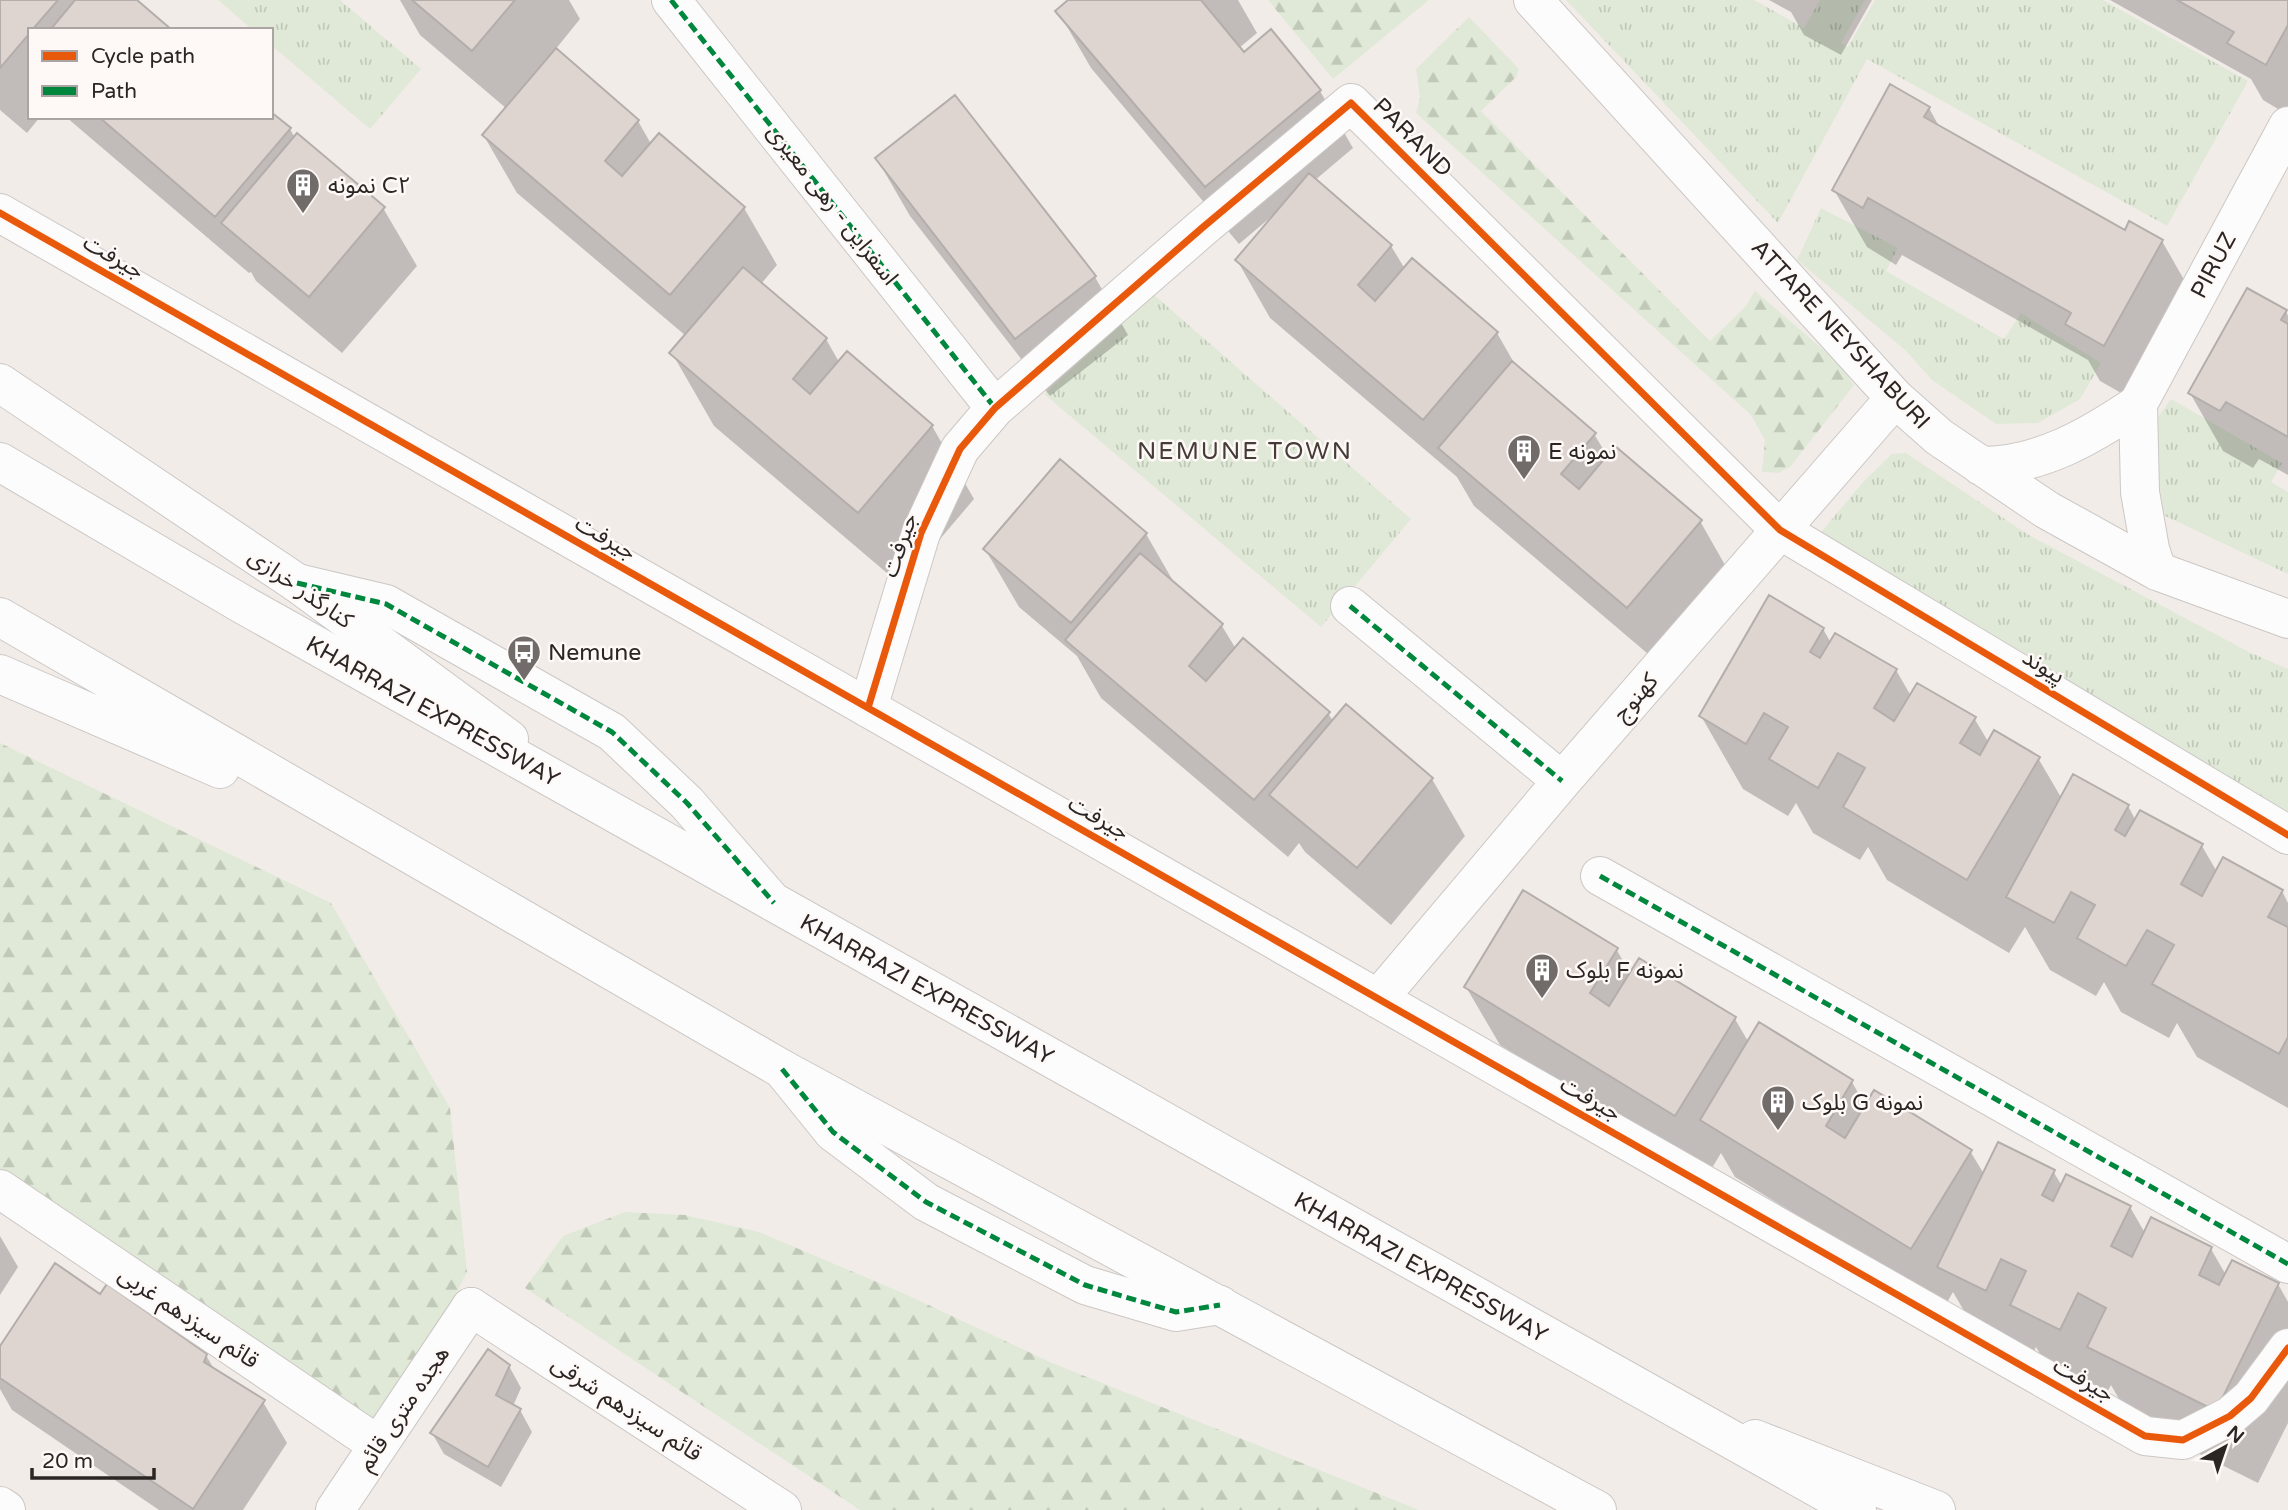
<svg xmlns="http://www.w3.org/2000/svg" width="2288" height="1510" viewBox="0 0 2288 1510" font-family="'Varela Round','Noto Sans Arabic',sans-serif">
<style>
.grass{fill:url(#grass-tufts)}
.forest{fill:url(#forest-firs)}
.shadow{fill:#0003}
.building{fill:#dfd5d0;stroke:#b3aeab;stroke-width:2}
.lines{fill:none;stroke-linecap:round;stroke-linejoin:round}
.minor-casing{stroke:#cbc7c4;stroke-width:40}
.tertiary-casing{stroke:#cbc7c4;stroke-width:40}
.trunk-casing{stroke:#cbc7c4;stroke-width:40}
.minor{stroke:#fdfcfc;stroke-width:38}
.tertiary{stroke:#fdfcfc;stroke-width:38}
.trunk{stroke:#fdfcfc;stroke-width:38}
.quiet{stroke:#00873e;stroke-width:5;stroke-dasharray:10 5;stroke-linecap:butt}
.cycleway-casing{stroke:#fef9f7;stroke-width:11}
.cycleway{stroke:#e8590c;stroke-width:7}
.labels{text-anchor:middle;stroke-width:5;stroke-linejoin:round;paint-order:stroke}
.street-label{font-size:23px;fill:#2b2624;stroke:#fef9f7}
.poi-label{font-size:23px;fill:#2b2624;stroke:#fef9f7;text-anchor:start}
.neighbourhood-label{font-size:24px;letter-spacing:2px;fill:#453c37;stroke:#fef9f7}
</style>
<defs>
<pattern id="grass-tufts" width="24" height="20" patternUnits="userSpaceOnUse" patternTransform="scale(1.75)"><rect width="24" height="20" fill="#e0e9d7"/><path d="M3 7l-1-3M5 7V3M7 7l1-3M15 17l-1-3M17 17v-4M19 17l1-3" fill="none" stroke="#c0c8b8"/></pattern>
<pattern id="forest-firs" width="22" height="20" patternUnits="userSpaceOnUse" patternTransform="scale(1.75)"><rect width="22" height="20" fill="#e0e9d7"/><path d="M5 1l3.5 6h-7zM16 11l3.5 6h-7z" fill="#c0c8b8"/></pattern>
</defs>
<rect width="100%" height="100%" fill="#f2ece9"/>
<path class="grass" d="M 218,0 L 340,0 L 421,69 L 370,129 L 271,45 L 271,30 L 253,30 Z
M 1566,0 L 1754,0 L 1804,28 L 1820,0 L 1865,0 L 1841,43 L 1848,47 L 1875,0 L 2103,0 L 2248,81 L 2167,226 L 1867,59 L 1778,223 Z
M 1821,208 L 1898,248 L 1886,271 L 2004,339 L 2021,313 L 2101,363 L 2080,399 L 2038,423 L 1996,424 L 1932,380 L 1905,350 L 1797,260 Z
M 1154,295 L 1411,519 L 1321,627 L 1044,394 Z
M 2171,399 L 2282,463 L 2271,482 L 2288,492 L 2288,574 L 2163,515 L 2158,468 L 2158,417 Z
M 1906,453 L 2027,534 L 2249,652 L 2288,669 L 2288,813 L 1816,538 L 1864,481 L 1892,454 Z"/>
<path class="forest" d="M 1268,0 L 1429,0 L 1333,79 Z
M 1469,17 L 1519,69 L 1516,77 L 1481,111 L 1710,341 L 1745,307 L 1755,291 L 1840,364 L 1854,385 L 1790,467 L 1778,473 L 1762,472 L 1765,440 L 1751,415 L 1416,113 L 1420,97 L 1416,69 Z
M 0,743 L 331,903 L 450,1108 L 467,1272 L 378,1445 L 0,1189 Z
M 625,1212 L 685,1215 L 759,1232 L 905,1294 L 1052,1363 L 1419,1510 L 860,1510 L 525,1288 L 563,1236 Z"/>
<path class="shadow" d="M 0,0 L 74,0 L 75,3 L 78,0 L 134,0 L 169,30 L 30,30 L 30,117 L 40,117 L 27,133 L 0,110 Z
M 400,0 L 569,0 L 580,19 L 555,50 L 638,121 L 651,144 L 744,208 L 777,265 L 761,284 L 826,339 L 839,362 L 932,426 L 974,499 L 901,585 L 714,426 L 672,353 L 686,336 L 517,193 L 484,136 L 507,109 L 420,35 Z
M 1071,0 L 1238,0 L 1257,33 L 1239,48 L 1244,54 L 1320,91 L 1353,148 L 1314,181 L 1391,246 L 1405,269 L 1497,333 L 1517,368 L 1594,434 L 1608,457 L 1700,521 L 1733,579 L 1661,665 L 1474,506 L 1457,477 L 1270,318 L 1237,260 L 1272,219 L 1271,217 L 1239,244 L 1091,68 L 1058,11 Z
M 1769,0 L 1872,0 L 1841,55 L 1804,35 L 1791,12 Z
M 2110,0 L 2288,0 L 2288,115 L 2263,100 L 2251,79 Z
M 955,98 L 1095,277 L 1128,335 L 1050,396 L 910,216 L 877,159 Z
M 1929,108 L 1940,128 L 2125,232 L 2162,241 L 2195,299 L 2137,402 L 2100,381 L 2088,360 L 1902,255 L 1896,265 L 1867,247 L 1834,190 Z
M 66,117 L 271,117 L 290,129 L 295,138 L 383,208 L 417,266 L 342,353 L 256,281 L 251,272 L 249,273 Z
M 2286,311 L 2288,316 L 2288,475 L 2259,459 L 2253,468 L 2223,451 L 2190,393 Z
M 1146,534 L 1176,586 L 1222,626 L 1236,649 L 1328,713 L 1333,721 L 1432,779 L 1465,836 L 1391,925 L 1305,852 L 1299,843 L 1288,857 L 1101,698 L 1077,656 L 1019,607 L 985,549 Z
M 1823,629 L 1831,643 L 1896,670 L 1911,696 L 1974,718 L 1989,743 L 2038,758 L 2062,799 L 2128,806 L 2136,821 L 2202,846 L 2217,872 L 2282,891 L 2288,903 L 2288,1108 L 2197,1057 L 2177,1023 L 2169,1038 L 2121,1012 L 2104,982 L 2096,996 L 2050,970 L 2025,927 L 2009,953 L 1887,880 L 1868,847 L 1860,860 L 1813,833 L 1796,803 L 1788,816 L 1743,789 L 1701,716 Z
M 1616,949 L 1631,974 L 1735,1019 L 1749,1043 L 1852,1082 L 1866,1107 L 1970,1151 L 1984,1174 L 2053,1171 L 2062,1186 L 2130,1207 L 2145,1233 L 2211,1249 L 2226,1275 L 2278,1284 L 2288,1302 L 2288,1423 L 2258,1483 L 2131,1420 L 2111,1385 L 2102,1402 L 2054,1378 L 2036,1347 L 2028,1364 L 1981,1340 L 1953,1292 L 1945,1306 L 1735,1177 L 1721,1153 L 1709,1173 L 1500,1045 L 1466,987 Z
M 0,1236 L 18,1267 L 0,1295 Z
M 101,1297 L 206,1355 L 215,1371 L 263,1402 L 287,1443 L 243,1510 L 159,1510 L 12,1410 L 0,1389 L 0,1349 Z
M 509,1366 L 521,1388 L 513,1406 L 520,1410 L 532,1432 L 501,1487 L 444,1454 L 432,1433 Z"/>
<path class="building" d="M 0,0 L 58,0 L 32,30 L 30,30 L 30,33 L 0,68 Z
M 75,0 L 137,0 L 172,30 L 50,30 Z
M 412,0 L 515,0 L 472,51 Z
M 1068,0 L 1201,0 L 1244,52 L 1271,29 L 1321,90 L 1205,187 L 1055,11 Z
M 2177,0 L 2288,0 L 2288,25 L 2266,65 L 2227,43 L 2234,32 Z
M 556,48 L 639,120 L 605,161 L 622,176 L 659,133 L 745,207 L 670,295 L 482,135 Z
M 1890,84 L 1930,107 L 1924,117 L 2125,230 L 2129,221 L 2163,240 L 2104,346 L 2065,324 L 2071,313 L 1868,198 L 1863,208 L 1832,190 Z
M 955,95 L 1096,276 L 1015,339 L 875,158 Z
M 271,112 L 291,128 L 215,217 L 99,117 L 271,117 Z
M 297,133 L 385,207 L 309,297 L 221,223 Z
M 1309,173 L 1392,245 L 1358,285 L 1375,301 L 1412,258 L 1498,332 L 1423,420 L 1235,260 Z
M 743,267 L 827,338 L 793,379 L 810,394 L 847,351 L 933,425 L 858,513 L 669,353 Z
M 2247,288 L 2287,310 L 2281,320 L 2288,324 L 2288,437 L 2226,402 L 2220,411 L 2188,393 Z
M 1512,361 L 1596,433 L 1561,474 L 1579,489 L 1615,446 L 1702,520 L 1627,608 L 1438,448 Z
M 1060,459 L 1147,533 L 1071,623 L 983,549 Z
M 1140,553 L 1223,624 L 1189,666 L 1206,681 L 1243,638 L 1330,712 L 1254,800 L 1065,640 Z
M 1769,595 L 1824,628 L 1810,652 L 1820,658 L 1835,633 L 1897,669 L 1874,708 L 1894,721 L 1917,683 L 1976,717 L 1960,743 L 1980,755 L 1994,730 L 2040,757 L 1967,880 L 1843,807 L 1865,768 L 1838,753 L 1818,788 L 1769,759 L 1788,727 L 1764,713 L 1746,744 L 1699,716 Z
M 1346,704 L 1433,778 L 1357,868 L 1269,795 Z
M 2073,774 L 2129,805 L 2115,830 L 2125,836 L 2140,810 L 2203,844 L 2181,884 L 2202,896 L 2223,857 L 2283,890 L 2268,917 L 2288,927 L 2288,1037 L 2279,1054 L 2152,984 L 2174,945 L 2147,930 L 2126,966 L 2077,938 L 2095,905 L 2071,892 L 2054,923 L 2006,897 Z
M 1523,890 L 1618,948 L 1590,993 L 1609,1006 L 1639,958 L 1736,1017 L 1675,1116 L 1464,987 Z
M 1759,1022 L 1853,1080 L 1826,1126 L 1845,1138 L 1874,1090 L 1972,1150 L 1911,1249 L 1700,1120 Z
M 1998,1142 L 2055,1170 L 2042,1195 L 2053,1201 L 2066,1174 L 2131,1206 L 2111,1246 L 2132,1257 L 2151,1217 L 2212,1247 L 2199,1275 L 2219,1285 L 2232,1260 L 2279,1283 L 2216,1411 L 2087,1347 L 2106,1308 L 2078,1293 L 2060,1330 L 2010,1305 L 2026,1271 L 2001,1259 L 1986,1291 L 1937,1267 Z
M 55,1263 L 100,1294 L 107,1284 L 207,1354 L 204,1362 L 265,1400 L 193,1509 L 0,1378 L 0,1346 Z
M 488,1349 L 510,1365 L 496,1395 L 521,1409 L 488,1467 L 430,1433 Z"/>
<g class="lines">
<g class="minor-casing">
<path id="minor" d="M 671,0 L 995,408
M 1533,0 L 1895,398 L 1939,437 L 2047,510 L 2157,571 L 2288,619
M 0,213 L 2145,1436 L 2183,1440 L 2230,1416 L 2251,1398 L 2288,1348
M 1981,466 C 2040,466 2091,436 2138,404
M 2157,571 L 2150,549 L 2140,492 L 2138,404 L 2288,126
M 297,583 L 386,604 L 612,732 L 687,803 L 770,899
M 1350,606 L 1562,781
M 868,708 L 921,533 L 960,449 L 995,408 L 1202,228 L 1351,103 L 1780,530 L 2288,835
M 1600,876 L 2288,1264
M 1378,999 L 1562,781 L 1895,398
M 782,1069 L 833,1132 L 926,1202 L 1085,1285 L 1176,1312 L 1220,1305
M 0,1189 L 378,1445
M 471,1307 L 782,1510
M 0,1506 L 6,1510"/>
</g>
<g class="tertiary-casing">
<path id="tertiary" d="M 0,383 L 297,583 L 509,739
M 1755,1439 L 1936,1510
M 335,1510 L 471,1307"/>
</g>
<g class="trunk-casing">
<path id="trunk" d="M 0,462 L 242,604 L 1857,1510
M 0,617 L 782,1069 L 1597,1510
M 0,674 L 220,769"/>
</g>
<use href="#minor" class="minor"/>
<use href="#tertiary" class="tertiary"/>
<use href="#trunk" class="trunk"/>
<path class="quiet" d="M 671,0 L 995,408
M 297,583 L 386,604 L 612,732 L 687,803 L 774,903
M 1350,606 L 1562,781
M 1600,876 L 2288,1264
M 782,1069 L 833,1132 L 926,1202 L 1085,1285 L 1176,1312 L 1220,1305"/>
<g class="cycleway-casing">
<path id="cycleway" d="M 0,213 L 2145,1436 L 2183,1440 L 2230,1416 L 2251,1398 L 2288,1348
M 868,708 L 921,533 L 960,449 L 995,408 L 1202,228 L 1351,103 L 1780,530 L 2288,835"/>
</g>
<use href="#cycleway" class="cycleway"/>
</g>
<defs>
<g id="building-pin" transform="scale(1.75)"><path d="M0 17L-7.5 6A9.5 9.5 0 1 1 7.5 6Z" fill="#716b69" stroke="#fef9f7"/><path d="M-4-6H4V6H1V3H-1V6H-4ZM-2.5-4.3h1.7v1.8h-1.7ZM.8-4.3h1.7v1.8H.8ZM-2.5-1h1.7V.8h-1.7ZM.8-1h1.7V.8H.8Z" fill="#fff"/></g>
<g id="bus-pin" transform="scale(1.75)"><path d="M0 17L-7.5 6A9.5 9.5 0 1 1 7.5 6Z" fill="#716b69" stroke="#fef9f7"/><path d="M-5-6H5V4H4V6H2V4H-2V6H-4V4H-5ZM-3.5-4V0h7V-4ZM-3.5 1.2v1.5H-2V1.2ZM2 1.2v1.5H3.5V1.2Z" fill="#fff"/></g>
</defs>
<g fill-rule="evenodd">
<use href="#building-pin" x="303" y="185"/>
<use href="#building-pin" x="1524" y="451"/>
<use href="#bus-pin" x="524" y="652"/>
<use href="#building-pin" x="1542" y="970"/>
<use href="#building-pin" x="1778" y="1102"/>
</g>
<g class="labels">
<g class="street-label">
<text transform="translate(1413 137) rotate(45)" y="8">PARAND</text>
<text transform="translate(833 204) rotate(52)" y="8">اسفراين - رهی معیری</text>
<text transform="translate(114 256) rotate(30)" y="8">جيرفت</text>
<text transform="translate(2213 265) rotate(-62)" y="8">PIRUZ</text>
<text transform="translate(1841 334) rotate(47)" y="8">ATTARE NEYSHABURI</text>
<text transform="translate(606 537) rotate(30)" y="8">جيرفت</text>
<text transform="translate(899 545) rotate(-71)" y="8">جیرفت</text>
<text transform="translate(301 588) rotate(35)" y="8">کنارگذر خرازی</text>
<text transform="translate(2044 666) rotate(31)" y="8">پیوند</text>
<text transform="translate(1635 697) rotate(-49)" y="8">كهنوج</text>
<text transform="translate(433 711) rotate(29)" y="8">KHARRAZI EXPRESSWAY</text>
<text transform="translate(1099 817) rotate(30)" y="8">جيرفت</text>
<text transform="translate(927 989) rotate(29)" y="8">KHARRAZI EXPRESSWAY</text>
<text transform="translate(1591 1098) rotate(30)" y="8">جيرفت</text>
<text transform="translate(1421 1267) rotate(29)" y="8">KHARRAZI EXPRESSWAY</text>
<text transform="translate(189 1317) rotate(34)" y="8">قائم سیزدهم غربی</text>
<text transform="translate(2084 1379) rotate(30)" y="8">جيرفت</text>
<text transform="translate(403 1408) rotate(-56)" y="8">هجده متری قائم</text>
<text transform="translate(627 1408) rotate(33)" y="8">قائم سیزدهم شرقی</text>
</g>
<g class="poi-label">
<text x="328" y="193">نمونه C۲</text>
<text x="1548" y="459">E نمونه</text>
<text x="548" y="660">Nemune</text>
<text x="1566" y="978">بلوک F نمونه</text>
<text x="1802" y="1110">بلوک G نمونه</text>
</g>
<g class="neighbourhood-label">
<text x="1245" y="459">NEMUNE TOWN</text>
</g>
</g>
<rect x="28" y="28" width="245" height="91" fill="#fef9f7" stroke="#aaa5a3" stroke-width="2"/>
<rect x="42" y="51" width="35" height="10" fill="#e8590c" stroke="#aaa5a3" stroke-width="2"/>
<text x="91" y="63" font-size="21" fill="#2b2624">Cycle path</text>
<rect x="42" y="86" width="35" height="10" fill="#00873e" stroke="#aaa5a3" stroke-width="2"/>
<text x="91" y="98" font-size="21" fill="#2b2624">Path</text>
<g transform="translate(2225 1447) rotate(40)" stroke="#fef9f7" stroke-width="5" paint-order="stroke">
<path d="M0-5L12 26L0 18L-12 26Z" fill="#2b2624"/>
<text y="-10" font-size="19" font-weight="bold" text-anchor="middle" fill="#2b2624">N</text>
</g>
<path d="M32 1468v10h122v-10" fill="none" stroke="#2b2624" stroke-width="3.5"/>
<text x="42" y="1468" font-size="21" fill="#2b2624" stroke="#fef9f7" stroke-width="5" paint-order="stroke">20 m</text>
</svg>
